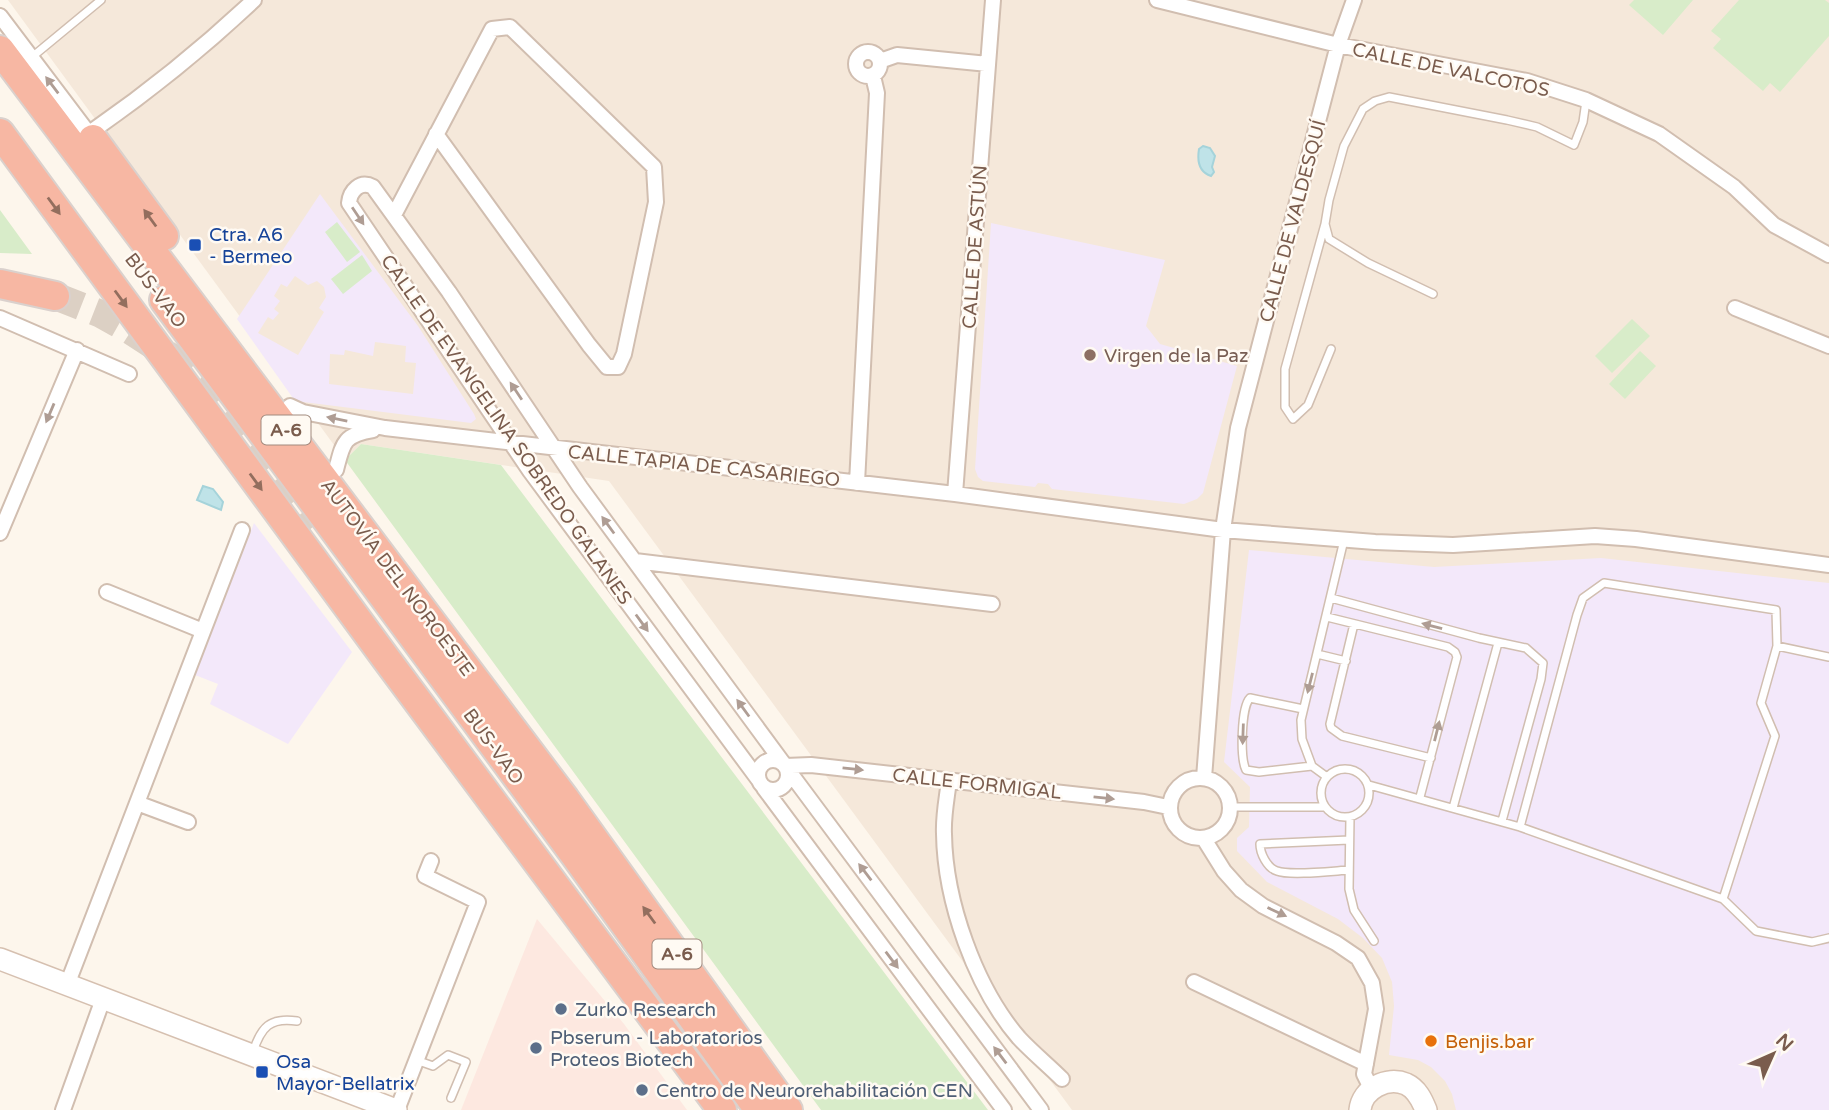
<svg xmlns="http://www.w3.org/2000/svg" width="1829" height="1110" viewBox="0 0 1829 1110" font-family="'Varela Round',sans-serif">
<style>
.residential{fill:#f5e8da}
.commercial{fill:#fde8e0}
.education{fill:#f3e8fa;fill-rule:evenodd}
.green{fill:#d8ecc9}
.water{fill:#bfe3e8;stroke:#a5d3da;stroke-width:2}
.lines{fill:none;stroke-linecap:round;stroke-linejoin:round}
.highway-tunnel{stroke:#dcd0c4;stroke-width:28;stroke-dasharray:28 14;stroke-linecap:butt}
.lane-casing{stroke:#d1beb0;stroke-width:10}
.street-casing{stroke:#d1beb0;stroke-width:18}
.secondary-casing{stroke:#d6c0b0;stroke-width:24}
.highway-casing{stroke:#dad1cd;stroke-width:32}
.lane{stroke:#fff;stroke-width:7}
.street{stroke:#fff;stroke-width:14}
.secondary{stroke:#fff;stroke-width:21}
.highway{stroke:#f7b7a3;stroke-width:28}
.oneway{fill:#af9d94}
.oneway2{fill:#936e5e}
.transit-dot{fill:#1a4fb4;stroke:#fffaf3;stroke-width:2.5}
.education-dot{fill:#8d6e63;stroke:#fffaf3;stroke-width:2.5}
.service-dot{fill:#5c6f8a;stroke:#fffaf3;stroke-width:2.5}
.food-dot{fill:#e8710a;stroke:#fffaf3;stroke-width:2.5}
.labels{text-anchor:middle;stroke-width:5;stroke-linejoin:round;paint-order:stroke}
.shield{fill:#fffaf3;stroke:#a28b7f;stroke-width:2}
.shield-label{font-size:18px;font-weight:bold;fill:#7a5c4d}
.street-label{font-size:19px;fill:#7a5c4d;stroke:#fffaf3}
.transit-label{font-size:19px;fill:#164399;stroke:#fffaf3;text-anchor:start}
.education-label{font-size:19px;fill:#785e54;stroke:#fffaf3;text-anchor:start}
.service-label{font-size:19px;fill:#4e5e75;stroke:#fffaf3;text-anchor:start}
.food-label{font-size:19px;fill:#c56008;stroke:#fffaf3;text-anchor:start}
</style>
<rect width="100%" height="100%" fill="#fdf6ec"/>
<path class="residential" d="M 8,0 L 1829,0 L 1829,1110 L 1072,1110 L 609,481 L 361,444 L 345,460 Z"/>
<path class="commercial" d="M 537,919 L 624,1024 L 687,1110 L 461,1110 Z"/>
<path class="education" d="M 320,194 L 418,326 L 474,414 L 476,419 L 471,423 L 295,401 L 237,319 ZM 295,276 L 308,285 L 317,281 L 324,287 L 326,297 L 319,308 L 324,312 L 298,355 L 258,333 L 268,317 L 273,320 L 279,313 L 274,309 L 280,301 L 274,296 L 281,284 L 287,287 ZM 375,342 L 406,346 L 405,362 L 416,363 L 413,394 L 329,384 L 330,354 L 344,355 L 345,350 L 373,356 Z
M 991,223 L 1165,260 L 1146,326 L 1160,344 L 1237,366 L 1203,493 L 1197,499 L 1184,504 L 1052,489 L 1048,484 L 1038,483 L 1035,487 L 983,481 L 978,477 L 975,469 Z
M 254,523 L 352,652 L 288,744 L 210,704 L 218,684 L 195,675 Z
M 1249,550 L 1434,567 L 1601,558 L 1829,583 L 1829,1110 L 1456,1110 L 1452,1094 L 1445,1081 L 1431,1067 L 1418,1060 L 1389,1055 L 1394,1006 L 1392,982 L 1382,958 L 1363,938 L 1338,919 L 1267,882 L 1237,851 L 1237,838 L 1249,827 L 1250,787 L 1224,762 Z"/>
<path class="green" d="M 1634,0 L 1693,0 L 1663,35 L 1629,5 Z
M 1739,0 L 1825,0 L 1829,3 L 1829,36 L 1780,92 L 1770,83 L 1763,91 L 1713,48 L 1721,39 L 1711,31 Z
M 0,210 L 32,254 L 0,253 Z
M 337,222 L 360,252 L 347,262 L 325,232 Z
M 362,255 L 372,271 L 343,294 L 331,279 Z
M 1632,319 L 1650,336 L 1612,373 L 1595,356 Z
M 1640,351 L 1656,366 L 1625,399 L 1609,384 Z
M 361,444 L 501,465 L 988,1110 L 821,1110 L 345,460 Z"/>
<path class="water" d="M 1203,146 L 1210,148 L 1215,156 L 1212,167 L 1214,172 L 1211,176 C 1199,172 1197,161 1199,149 Z
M 203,486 L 213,489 L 223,502 L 221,510 L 197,500 Z"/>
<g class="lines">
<path class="highway-tunnel" d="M 55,296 L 101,314 L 131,331 L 171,357 L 209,391 L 313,527"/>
<g class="lane-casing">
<path id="lane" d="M 32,57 L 101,0
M 1325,224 L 1285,369 L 1285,407 L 1293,419 L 1308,405 L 1331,349
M 1433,294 L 1368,263 L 1329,239 L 1325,224 L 1329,200 L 1344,146 L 1363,109 L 1375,101 L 1389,97 L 1507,120 L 1537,127 L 1574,145 L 1583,122 L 1586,101
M 1331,598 L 1479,638 L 1526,648 L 1543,663 L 1541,679 L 1502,821
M 1327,617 L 1448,647 L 1455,652 L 1457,657 L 1420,797
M 1354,624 L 1330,724 L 1331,728 L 1342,736 L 1431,758
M 1777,646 L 1829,657
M 1317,654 L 1346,661
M 1303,709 L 1250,698 C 1241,707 1240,758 1246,770 L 1259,772 L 1312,766
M1321 793a24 24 0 1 1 48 0a24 24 0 1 1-48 0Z
M 1327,777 L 1312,766 L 1302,739 L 1301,720 L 1344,540
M 1369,785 L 1520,827 L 1723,899 L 1756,931 L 1812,942 L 1829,938
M 1231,807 L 1325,807
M 1453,808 L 1498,643
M 1350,817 L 1349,889 L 1354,910 L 1374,941
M 1520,827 L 1577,615 L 1583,598 L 1604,583 L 1776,610 L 1777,646 L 1761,703 L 1775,736 L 1723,899
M 1349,840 L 1260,844 C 1260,853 1267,868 1277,871 C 1290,876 1333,871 1349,870
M 253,1052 C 261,1027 270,1017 297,1021
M 416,1060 L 433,1066 L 448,1055 L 466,1062 L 451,1098"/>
</g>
<g class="street-casing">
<path id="street" d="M 1157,0 L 1338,45 L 1527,81 L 1586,100 L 1659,134 L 1734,187 L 1774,225 L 1829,255
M 0,16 L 93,139
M856 64a12 12 0 1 1 24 0a12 12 0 1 1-24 0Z
M 880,61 L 897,55 L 988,64
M 93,139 L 95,129 C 151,90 204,47 254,0
M 394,215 L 492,29 L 510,27 L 654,167 L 656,202 L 624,354 L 618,367 L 607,367 L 589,345 L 436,134
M 1735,308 L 1829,346
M 0,318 L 129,374
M 290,406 L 303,412 L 385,428 L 955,494 L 1223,530 L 1375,542 L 1453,545 L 1595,536 L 1636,539 L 1829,565
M 336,470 C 343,443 343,435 373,430
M 857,483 L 877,93 L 873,76
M 955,494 L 993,0
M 0,533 L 77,350
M 635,561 L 992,604
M 107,592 L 203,631
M758 775a15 15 0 1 1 30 0a15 15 0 1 1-30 0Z
M 785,766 L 811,765 L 1144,802 L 1168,807
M 788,770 L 1041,1110
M1170 808a30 30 0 1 1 60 0a30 30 0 1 1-60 0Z
M 1204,778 L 1223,530 L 1238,428 L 1338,45 L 1354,0
M 758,779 L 530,471 L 349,203 C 350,191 360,180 373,187 L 449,292 L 580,487 L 783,763
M 949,780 C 947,798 943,816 944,834 C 945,901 975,987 1019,1038 C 1032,1052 1048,1065 1062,1079
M 764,788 L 1004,1110
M 137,803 L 188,822
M 1204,839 L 1224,871 L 1241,890 L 1263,906 L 1336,943 L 1358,958 L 1372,983 L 1376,1009 L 1364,1074 L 1371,1088
M 1194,982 L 1366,1064
M 67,985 L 242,530
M 63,1110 L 103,999
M 397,1110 L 478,902 L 425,876 L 431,861"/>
</g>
<g class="secondary-casing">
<path id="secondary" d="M 0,959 L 396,1110
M 1360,1110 C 1362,1089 1387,1076 1406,1084 C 1417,1089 1422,1100 1426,1110"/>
</g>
<g class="highway-casing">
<path id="highway" d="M 0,50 L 565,799 L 788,1110
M 0,133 L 387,660 L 722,1110
M 93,139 L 164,236
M 0,284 L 55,296
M 164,300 L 574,854 L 759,1110"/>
</g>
<use href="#lane" class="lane"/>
<use href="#street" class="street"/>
<use href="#secondary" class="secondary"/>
<use href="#highway" class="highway"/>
</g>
<defs><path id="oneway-solid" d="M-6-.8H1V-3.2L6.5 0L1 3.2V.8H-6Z" transform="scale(1.75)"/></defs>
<g class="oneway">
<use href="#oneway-solid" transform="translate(52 85) rotate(-127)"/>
<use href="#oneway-solid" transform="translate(358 216) rotate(56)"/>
<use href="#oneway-solid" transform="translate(516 391) rotate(-124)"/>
<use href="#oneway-solid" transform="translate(50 413) rotate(113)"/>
<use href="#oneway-solid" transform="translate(337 419) rotate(-169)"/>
<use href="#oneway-solid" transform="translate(608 525) rotate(-126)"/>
<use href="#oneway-solid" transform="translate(642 623) rotate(54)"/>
<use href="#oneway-solid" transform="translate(1432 626) rotate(-165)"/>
<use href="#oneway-solid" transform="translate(1310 683) rotate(104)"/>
<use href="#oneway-solid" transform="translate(743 708) rotate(-126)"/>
<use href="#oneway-solid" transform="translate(1437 731) rotate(-76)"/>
<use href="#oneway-solid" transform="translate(1243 734) rotate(92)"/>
<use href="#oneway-solid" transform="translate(853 769) rotate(6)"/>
<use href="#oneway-solid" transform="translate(1104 798) rotate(6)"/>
<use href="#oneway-solid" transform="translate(865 872) rotate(-127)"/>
<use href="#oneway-solid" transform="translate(1277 912) rotate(25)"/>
<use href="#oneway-solid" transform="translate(892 960) rotate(53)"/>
<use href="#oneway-solid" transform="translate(1000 1055) rotate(-127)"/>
</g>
<g class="oneway2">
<use href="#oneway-solid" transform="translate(54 206) rotate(54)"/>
<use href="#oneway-solid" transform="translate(150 218) rotate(-126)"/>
<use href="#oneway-solid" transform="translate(121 299) rotate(54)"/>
<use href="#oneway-solid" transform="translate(256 482) rotate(54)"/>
<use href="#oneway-solid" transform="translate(649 915) rotate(-126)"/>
</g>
<g class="transit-dot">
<rect x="188" y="238" width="14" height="14" rx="3.5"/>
<rect x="255" y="1065" width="14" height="14" rx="3.5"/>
</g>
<circle class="education-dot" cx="1090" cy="355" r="7"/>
<g class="service-dot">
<circle cx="561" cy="1009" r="7"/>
<circle cx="536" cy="1048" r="7"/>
<circle cx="642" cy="1090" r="7"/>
</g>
<circle class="food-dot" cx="1431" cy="1041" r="7"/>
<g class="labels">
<g class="shield">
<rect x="261.5" y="415.5" width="49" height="29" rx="5"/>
<rect x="652.5" y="939.5" width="49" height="29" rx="5"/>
</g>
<g class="shield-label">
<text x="286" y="436">A-6</text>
<text x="677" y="960">A-6</text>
</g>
<g class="street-label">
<text transform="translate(1451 69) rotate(12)" y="7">CALLE DE VALCOTOS</text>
<text transform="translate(1292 221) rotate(-75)" y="7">CALLE DE VALDESQUÍ</text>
<text transform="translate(974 247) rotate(-86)" y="7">CALLE DE ASTÚN</text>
<text transform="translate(156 290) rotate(53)" y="7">BUS-VAO</text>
<text transform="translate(507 429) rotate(55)" y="7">CALLE DE EVANGELINA SOBREDO GALANES</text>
<text transform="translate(704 465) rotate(6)" y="7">CALLE TAPIA DE CASARIEGO</text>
<text transform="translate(398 577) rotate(53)" y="7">AUTOVÍA DEL NOROESTE</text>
<text transform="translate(494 746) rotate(54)" y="7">BUS-VAO</text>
<text transform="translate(977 783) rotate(6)" y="7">CALLE FORMIGAL</text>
</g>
<g class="transit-label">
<text x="209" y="241">Ctra. A6<tspan x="209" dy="22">- Bermeo</tspan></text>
<text x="276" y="1068">Osa<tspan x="276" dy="22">Mayor-Bellatrix</tspan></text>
</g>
<g class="education-label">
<text x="1104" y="362">Virgen de la Paz</text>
</g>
<g class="service-label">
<text x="575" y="1016">Zurko Research</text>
<text x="550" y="1044">Pbserum - Laboratorios<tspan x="550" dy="22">Proteos Biotech</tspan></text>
<text x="656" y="1097">Centro de Neurorehabilitación CEN</text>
</g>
<g class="food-label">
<text x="1445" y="1048">Benjis.bar</text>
</g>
</g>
<g transform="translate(1773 1054) rotate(45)" stroke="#fffaf3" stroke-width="5" paint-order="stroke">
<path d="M0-5L12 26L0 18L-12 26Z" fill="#7a5c4d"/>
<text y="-10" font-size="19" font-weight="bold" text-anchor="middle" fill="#7a5c4d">N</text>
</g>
</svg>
